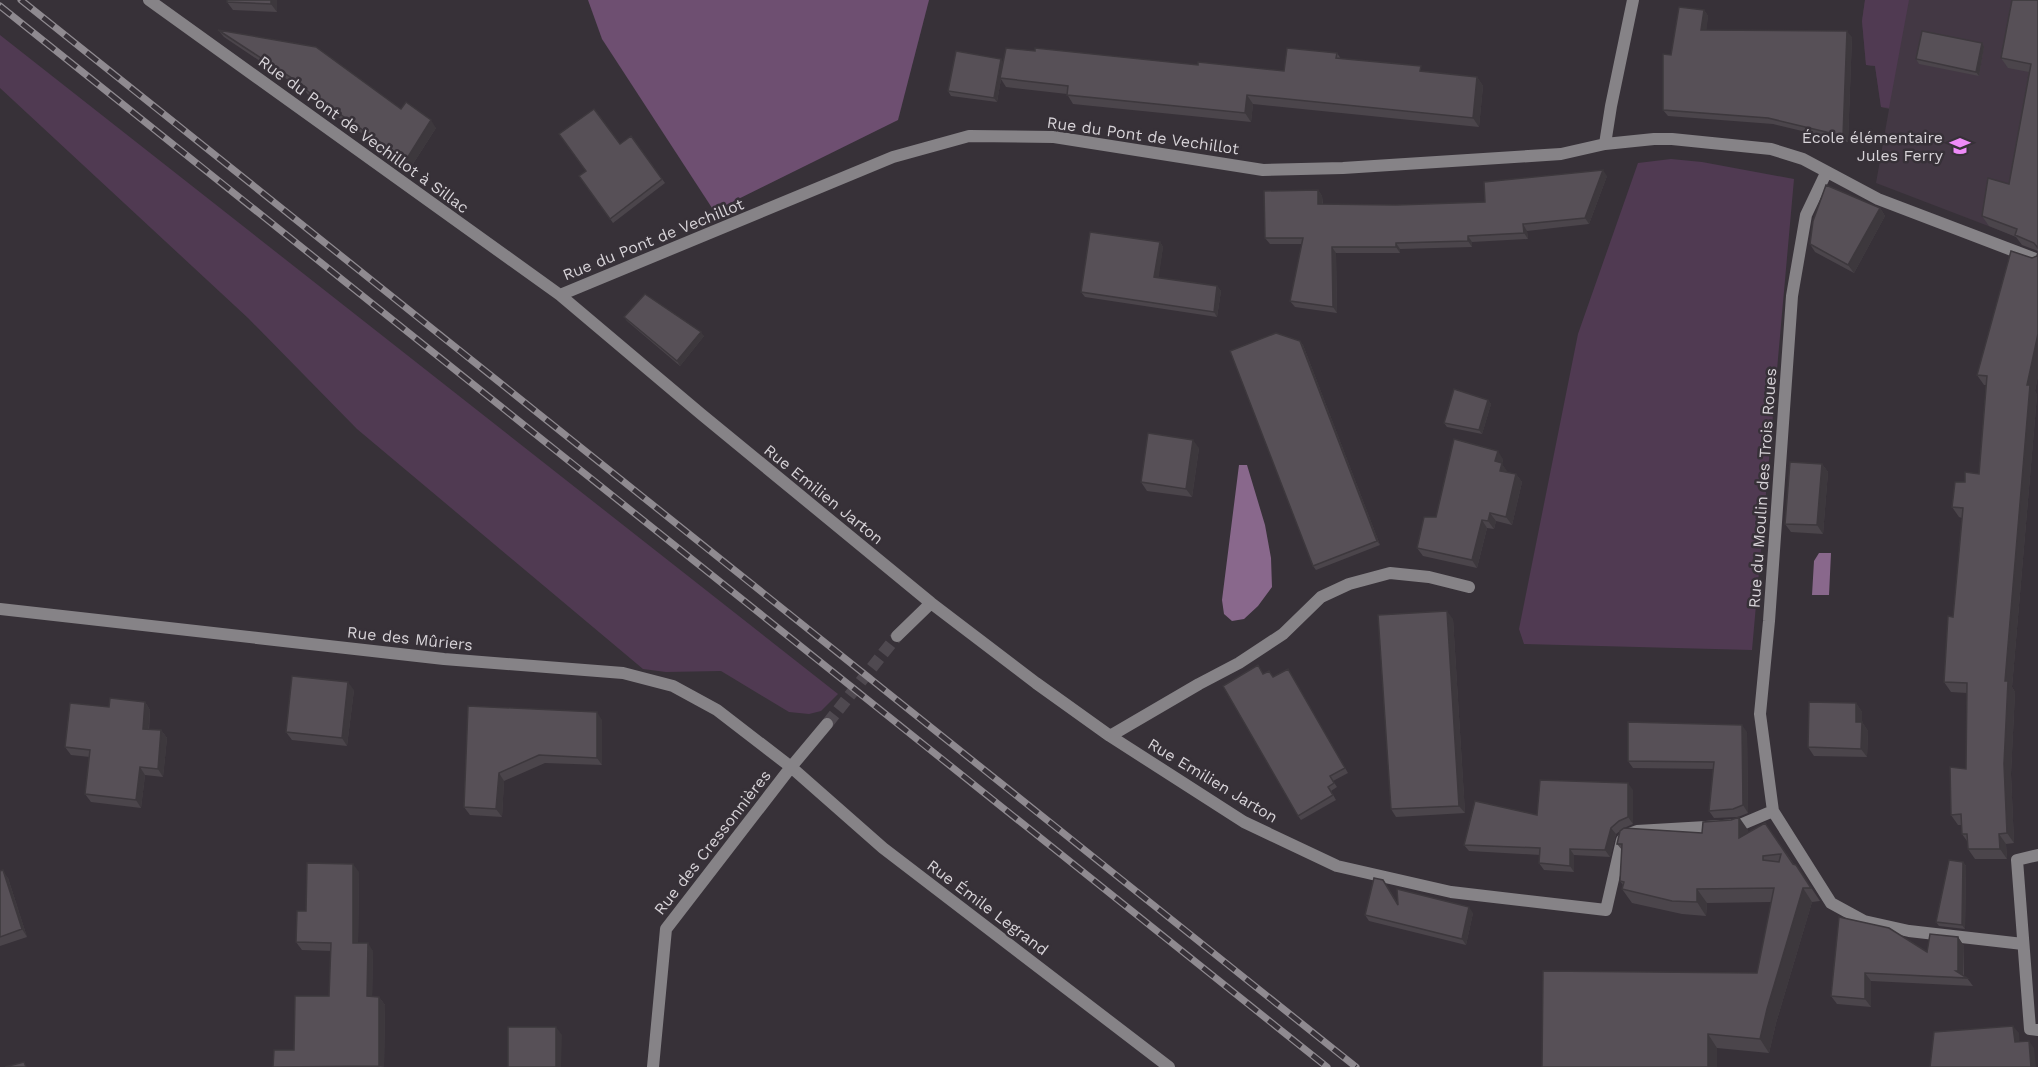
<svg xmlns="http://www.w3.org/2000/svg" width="2038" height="1067" viewBox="0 0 2038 1067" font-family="'Work Sans',sans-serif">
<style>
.built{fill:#433844}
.green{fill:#503a52}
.forest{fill:#6e4f71}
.water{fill:#89688c}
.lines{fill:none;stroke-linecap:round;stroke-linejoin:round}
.minor-tunnel{stroke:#4f4950;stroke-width:12;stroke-dasharray:12 6;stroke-linecap:butt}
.minor{stroke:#868387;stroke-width:12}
.rail-casing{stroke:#8f8a90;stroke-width:7}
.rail{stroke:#373138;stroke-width:4.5;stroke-dasharray:14;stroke-linecap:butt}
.wall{fill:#4b454b}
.shaded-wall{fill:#3d383d}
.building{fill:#575057;stroke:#3d383d;stroke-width:1.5;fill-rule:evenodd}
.labels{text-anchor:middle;stroke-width:5;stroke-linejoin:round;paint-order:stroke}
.street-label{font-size:16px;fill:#d7d3d8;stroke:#373138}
.poi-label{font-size:16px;fill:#d7d3d8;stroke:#373138;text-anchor:end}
</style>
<rect width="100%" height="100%" fill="#373138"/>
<path class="built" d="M 1865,0 L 2038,0 L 2038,245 L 1876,183 L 1889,109 L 1881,107 L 1875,66 L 1866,65 L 1862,21 Z"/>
<path class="green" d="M 1865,0 L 1909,0 L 1889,108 L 1881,107 L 1875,66 L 1866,65 L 1862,21 Z
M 0,35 L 838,694 L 821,711 L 809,714 L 789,712 L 721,671 L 666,672 L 643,669 L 357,429 L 248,318 L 0,88 Z
M 1671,159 L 1702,162 L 1794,179 L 1752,650 L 1524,644 L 1519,629 L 1578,334 L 1638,163 Z"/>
<path class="forest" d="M 588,0 L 929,0 L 898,120 L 714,211 L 602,39 Z"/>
<path class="water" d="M 1239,465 L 1247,465 L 1265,525 L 1271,558 L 1272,587 L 1258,606 L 1244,619 L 1232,621 L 1224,614 L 1222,600 Z
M 1819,553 L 1831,553 L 1829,595 L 1812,595 L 1814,561 Z"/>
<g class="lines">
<path class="minor-tunnel" d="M 827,724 L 897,636"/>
<path class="minor" d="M 149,0 L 560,295 L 701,414 L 931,603 L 1036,683 L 1110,736 L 1244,822 L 1337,866 L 1451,892 L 1606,910 L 1622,840 L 1629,834 L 1637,831 L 1740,825 L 1773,811
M 1605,144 L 1611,106 L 1633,0
M 1826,173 L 1806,215 L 1792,296 L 1769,621 L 1760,714 L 1773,811 L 1831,903 L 1864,921 L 1909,931 L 2023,944
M 560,295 L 893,157 L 969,136 L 1054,137 L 1263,170 L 1343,168 L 1561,154 L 1605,144 L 1654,139 L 1672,139 L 1771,149 L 1803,159 L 1878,199 L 2038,260
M 0,609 L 444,659 L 623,673 L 673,686 L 717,710 L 791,767 L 883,848 L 1169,1067
M 897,636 L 931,603
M 1110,736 L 1199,684 L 1239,663 L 1283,634 L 1321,597 L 1349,584 L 1390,573 L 1429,577 L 1469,587
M 2038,855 L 2017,860 L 2030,1029 L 2038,1030
M 653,1067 L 666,929 L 791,767 L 827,724"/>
<g class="rail-casing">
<path id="rail" d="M 21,0 L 1356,1067
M 0,6 L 1327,1067"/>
</g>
<use href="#rail" class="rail"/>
</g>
<path class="wall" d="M 277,0 L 277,12 L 233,10 L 227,2 Z
M 2038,0 L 2038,251 L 2022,245 L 2016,237 L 1989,226 L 1982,216 L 2009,184 L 2029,72 L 2008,68 L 2001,58 Z
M 1704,10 L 1708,16 L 1706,30 L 1852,37 L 1848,142 L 1773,124 L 1668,116 L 1663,110 L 1671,55 Z
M 218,30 L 401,109 L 436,128 L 411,167 L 319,104 L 309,96 L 306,92 L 224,37 Z
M 1984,47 L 1979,76 L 1919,64 L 1916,59 Z
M 1337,53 L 1341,59 L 1425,72 L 1477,77 L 1483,86 L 1479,127 L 1253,104 L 1251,122 L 1073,104 L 1067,94 L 1006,87 L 1001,79 L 997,102 L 951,96 L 948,91 L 1003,63 L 1198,65 L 1284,71 Z
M 631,136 L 665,183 L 613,223 L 579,176 Z
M 1607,176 L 1589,224 L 1527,231 L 1528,239 L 1472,242 L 1472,247 L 1400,249 L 1400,253 L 1336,253 L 1337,313 L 1295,307 L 1290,301 L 1302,244 L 1270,244 L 1265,238 L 1318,190 L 1322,196 L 1323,204 L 1396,205 L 1485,202 Z
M 1880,208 L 1885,216 L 1854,273 L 1815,252 L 1810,244 Z
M 1160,242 L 1163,247 L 1158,278 L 1217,286 L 1221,291 L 1217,317 L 1085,297 L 1081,292 Z
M 2038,252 L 2038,376 L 2035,391 L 2037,395 L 2012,687 L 2015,692 L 2011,774 L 2014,843 L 2006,844 L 2007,859 L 1975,859 L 1968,849 L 1967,841 L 1962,834 L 1962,825 L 1958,825 L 1951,815 L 1966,769 L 1967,693 L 1951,692 L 1944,682 L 1953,617 L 1962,518 L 1959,517 L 1952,507 L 1965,482 L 1979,474 L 1986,385 L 1984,385 L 1977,375 L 2032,258 L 2037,256 Z
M 624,317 L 704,336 L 680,366 L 627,321 Z
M 1300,341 L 1303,345 L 1380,545 L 1316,570 L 1313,566 Z
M 1488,400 L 1491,404 L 1482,434 L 1447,427 L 1444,423 Z
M 1199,448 L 1192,497 L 1147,491 L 1141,482 Z
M 1503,459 L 1502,464 L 1507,472 L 1516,474 L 1522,482 L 1512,525 L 1496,521 L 1494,529 L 1487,528 L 1477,568 L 1423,556 L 1417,548 L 1436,517 Z
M 1822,464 L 1828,472 L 1823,534 L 1791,532 L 1785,524 Z
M 1453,619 L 1465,813 L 1396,817 L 1391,809 Z
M 1288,669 L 1348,773 L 1333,781 L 1337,787 L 1331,791 L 1336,800 L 1301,820 L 1298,816 L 1264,674 L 1273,677 Z
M 354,690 L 347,746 L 292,740 L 286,732 Z
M 145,702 L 150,710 L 149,730 L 161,730 L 167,738 L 163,777 L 145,775 L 141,808 L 91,802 L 85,794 L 90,757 L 71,755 L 65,747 L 109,707 Z
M 1856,703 L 1862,712 L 1862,722 L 1868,731 L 1867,757 L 1814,756 L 1808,747 Z
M 468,706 L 602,720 L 602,765 L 545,763 L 504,781 L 502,817 L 470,815 L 464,807 Z
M 1747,732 L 1748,813 L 1738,817 L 1714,818 L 1709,811 L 1713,769 L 1633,768 L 1628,761 Z
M 1633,790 L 1633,824 L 1624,828 L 1616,834 L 1610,857 L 1574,855 L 1574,872 L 1544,870 L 1539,863 L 1540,855 L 1469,851 L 1464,845 Z
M 1765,823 L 1794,864 L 1796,865 L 1820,901 L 1812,902 L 1776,1023 L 1769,1053 L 1717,1048 L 1717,1067 L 1542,1067 L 1757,973 L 1771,902 L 1707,903 L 1706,916 L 1682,914 L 1632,903 L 1622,889 L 1623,885 L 1620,881 L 1622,850 L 1617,844 L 1702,833 L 1748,830 L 1748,833 Z
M 1963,862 L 1966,866 L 1965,929 L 1939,926 L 1936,922 Z
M 0,871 L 8,878 L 27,937 L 0,946 Z
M 359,872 L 358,943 L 373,951 L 372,997 L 379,997 L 385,1005 L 384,1067 L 273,1067 L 294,1050 L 329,996 L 331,951 L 302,950 L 296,942 L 306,911 Z
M 1383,880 L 1398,904 L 1473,913 L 1466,945 L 1369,921 L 1365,915 Z
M 1889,928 L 1927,952 L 1958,937 L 1964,946 L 1964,976 L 1967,978 L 1973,986 L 1871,981 L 1871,1007 L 1837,1004 L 1831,996 Z"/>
<path class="shaded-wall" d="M 271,0 L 277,0 L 277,12 L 271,4 Z
M 1704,10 L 1708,16 L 1706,36 L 1701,30 Z
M 1847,31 L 1852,37 L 1848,142 L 1843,136 Z
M 1982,43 L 1984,47 L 1979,76 L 1976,72 Z
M 1001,59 L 1004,63 L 1000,78 L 1001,79 L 997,102 L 994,98 Z
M 1477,77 L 1483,86 L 1479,127 L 1473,118 Z
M 1247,95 L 1253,104 L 1251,122 L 1245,113 Z
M 431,120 L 436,128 L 411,167 L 406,160 Z
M 1603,170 L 1607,176 L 1589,224 L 1585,218 Z
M 1318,190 L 1322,196 L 1323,210 L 1318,204 Z
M 1880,208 L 1885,216 L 1854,273 L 1848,265 Z
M 1523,224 L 1527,231 L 1528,239 L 1524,233 Z
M 1468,236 L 1472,242 L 1472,247 L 1468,241 Z
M 1160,242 L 1163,247 L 1158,283 L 1154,277 Z
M 1396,243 L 1400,249 L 1400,253 L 1396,247 Z
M 1332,247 L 1336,253 L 1337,313 L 1333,307 Z
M 1217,286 L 1221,291 L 1217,317 L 1214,312 Z
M 701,332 L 704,336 L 680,366 L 677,361 Z
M 2038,334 L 2038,376 L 2035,391 L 2037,395 L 2012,687 L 2015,692 L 2011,774 L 2014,843 L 2007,833 L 2004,764 L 2005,681 L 2027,385 Z
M 1300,341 L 1303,345 L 1380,545 L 1377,541 Z
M 1488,400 L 1491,404 L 1482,434 L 1479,430 Z
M 1193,440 L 1199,448 L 1192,497 L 1186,489 Z
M 1498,451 L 1503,459 L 1502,464 L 1507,471 L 1506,479 L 1500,471 L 1495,461 Z
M 1822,464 L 1828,472 L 1823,534 L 1817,525 Z
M 1516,474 L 1522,482 L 1512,525 L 1506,517 Z
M 1490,513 L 1496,521 L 1494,529 L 1488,521 Z
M 1482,520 L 1487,528 L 1477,568 L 1472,560 Z
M 1447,611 L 1453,619 L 1465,813 L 1459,806 Z
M 348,682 L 354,690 L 347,746 L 342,738 Z
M 145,702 L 150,710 L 148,737 L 143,729 Z
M 1856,703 L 1862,712 L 1862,730 L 1856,722 Z
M 597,712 L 602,720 L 602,765 L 597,758 Z
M 1862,722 L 1868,731 L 1867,757 L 1861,749 Z
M 1742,725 L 1747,732 L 1748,813 L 1743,805 Z
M 161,730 L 167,738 L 163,777 L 158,769 Z
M 140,767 L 145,775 L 141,808 L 136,800 Z
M 499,773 L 504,781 L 502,817 L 496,809 Z
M 1628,783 L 1633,790 L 1633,824 L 1628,817 Z
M 1739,817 L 1748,830 L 1748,851 L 1739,838 Z
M 1611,828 L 1616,834 L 1610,857 L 1605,850 Z
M 1999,834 L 2006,844 L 2007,859 L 2000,849 Z
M 1570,849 L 1574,855 L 1574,872 L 1570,866 Z
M 1963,862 L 1966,866 L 1965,929 L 1962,925 Z
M 353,864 L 359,872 L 358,951 L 353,943 Z
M 3,870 L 8,878 L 27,937 L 22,929 Z
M 1803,888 L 1812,902 L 1776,1023 L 1769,1053 L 1760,1039 L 1767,1009 Z
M 1697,889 L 1707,903 L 1706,916 L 1697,902 Z
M 1469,907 L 1473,913 L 1466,945 L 1462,939 Z
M 1958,937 L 1964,946 L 1963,979 L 1958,971 Z
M 368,943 L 373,951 L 372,1005 L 367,996 Z
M 1865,973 L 1871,981 L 1871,1007 L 1865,999 Z
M 379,997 L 385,1005 L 384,1067 L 379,1066 Z
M 2013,1026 L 2019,1033 L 2020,1050 L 2015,1042 Z
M 556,1027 L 562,1035 L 561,1067 L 556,1067 Z
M 1708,1034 L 1717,1048 L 1717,1067 L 1708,1067 Z
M 2029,1041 L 2034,1048 L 2036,1067 L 2031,1067 Z"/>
<path class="building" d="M 227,0 L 271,0 L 271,4 L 227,2 Z
M 2012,0 L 2038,0 L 2038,248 L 2034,243 L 2015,235 L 2017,229 L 1982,216 L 1988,178 L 2009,184 L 2031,64 L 2001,58 Z
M 1679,7 L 1704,10 L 1701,30 L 1847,31 L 1843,136 L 1768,118 L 1663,110 L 1663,54 L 1671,55 Z
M 218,30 L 316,47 L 401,109 L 406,102 L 431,120 L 406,160 L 314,96 L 304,88 L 304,86 Z
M 1922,31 L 1982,43 L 1976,72 L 1916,59 Z
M 1006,48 L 1035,51 L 1035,48 L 1198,65 L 1198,62 L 1284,71 L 1287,48 L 1337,53 L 1336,58 L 1421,66 L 1420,71 L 1477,77 L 1473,118 L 1247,95 L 1245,113 L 1067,95 L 1068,86 L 1000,78 Z
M 956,51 L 1001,59 L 994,98 L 948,91 Z
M 594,109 L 620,144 L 631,136 L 662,179 L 610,219 L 579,176 L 586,171 L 559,134 Z
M 1603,170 L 1585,218 L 1523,224 L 1524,233 L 1468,236 L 1468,241 L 1396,243 L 1396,247 L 1332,247 L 1333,307 L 1290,301 L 1303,238 L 1265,238 L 1264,191 L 1318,190 L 1318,204 L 1396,205 L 1485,202 L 1484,182 Z
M 1826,185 L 1880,208 L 1848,265 L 1810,244 L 1813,221 Z
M 1090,232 L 1160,242 L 1154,277 L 1217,286 L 1214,312 L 1081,292 Z
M 2011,251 L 2032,258 L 2037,256 L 2038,252 L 2038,334 L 2027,385 L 2030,385 L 2005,681 L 2008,681 L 2004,764 L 2007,833 L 1999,834 L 2000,849 L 1968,849 L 1967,834 L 1962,834 L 1961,814 L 1951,815 L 1950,767 L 1966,769 L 1967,683 L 1944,682 L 1948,616 L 1953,617 L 1963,508 L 1952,507 L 1955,482 L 1965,482 L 1965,472 L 1979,474 L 1987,376 L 1977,375 Z
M 645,294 L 701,332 L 677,361 L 624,317 Z
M 1276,333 L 1300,341 L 1377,541 L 1313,566 L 1230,351 Z
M 1454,389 L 1488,400 L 1479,430 L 1444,423 Z
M 1148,433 L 1193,440 L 1186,489 L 1141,482 Z
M 1454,439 L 1498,451 L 1495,461 L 1502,463 L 1500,471 L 1516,474 L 1506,517 L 1490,513 L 1488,521 L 1482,520 L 1472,560 L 1417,548 L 1424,517 L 1436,517 Z
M 1790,462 L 1822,464 L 1817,525 L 1785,524 Z
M 1447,611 L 1459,806 L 1391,809 L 1378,615 Z
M 1258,665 L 1263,674 L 1269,671 L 1273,677 L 1288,669 L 1345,768 L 1330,776 L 1334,783 L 1328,787 L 1333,795 L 1298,816 L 1223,686 Z
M 292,676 L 348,682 L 342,738 L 286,732 Z
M 110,698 L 145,702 L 143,729 L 161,730 L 158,769 L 140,767 L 136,800 L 85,794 L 90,750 L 65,747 L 70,703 L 109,707 Z
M 1809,702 L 1856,703 L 1856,722 L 1862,722 L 1861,749 L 1808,747 Z
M 468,706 L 597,712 L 597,758 L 539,755 L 499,773 L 496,809 L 464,807 Z
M 1628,722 L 1742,725 L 1743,805 L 1733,809 L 1709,811 L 1714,762 L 1628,761 Z
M 1540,780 L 1628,783 L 1628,817 L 1619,821 L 1611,828 L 1605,850 L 1570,849 L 1570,866 L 1539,863 L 1540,848 L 1464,845 L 1475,801 L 1537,815 Z
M 1739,817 L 1739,838 L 1765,823 L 1793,864 L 1796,865 L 1811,888 L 1803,888 L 1767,1009 L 1760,1039 L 1708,1034 L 1708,1067 L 1542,1067 L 1543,971 L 1757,973 L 1774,888 L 1697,889 L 1697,902 L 1672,901 L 1622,889 L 1624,882 L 1620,881 L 1622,844 L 1617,844 L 1620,831 L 1624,828 L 1702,833 L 1703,822 L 1731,820 ZM 1781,854 L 1779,862 L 1763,860 L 1763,856 Z
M 1949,860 L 1963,862 L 1962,925 L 1936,922 Z
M 307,863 L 353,864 L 353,943 L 368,943 L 367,996 L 379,997 L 379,1066 L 273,1067 L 274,1050 L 294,1050 L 295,996 L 329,996 L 331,943 L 296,942 L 297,911 L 306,911 Z
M 3,870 L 22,929 L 0,937 L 0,871 Z
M 1374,878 L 1383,880 L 1398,905 L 1397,889 L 1469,907 L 1462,939 L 1365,915 Z
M 1839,917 L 1889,928 L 1927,952 L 1930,934 L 1958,937 L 1958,971 L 1956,971 L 1967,978 L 1865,973 L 1865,999 L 1831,996 Z
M 2013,1026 L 2015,1042 L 2029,1041 L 2031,1067 L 1930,1067 L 1934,1032 Z
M 508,1027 L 556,1027 L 556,1067 L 508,1067 Z
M 24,1062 L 26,1067 L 5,1067 Z"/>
<defs>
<g id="school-bare" transform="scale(1.62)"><path d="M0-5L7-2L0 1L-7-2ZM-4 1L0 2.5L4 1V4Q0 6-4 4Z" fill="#ee8bf8" stroke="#373138" stroke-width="2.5" paint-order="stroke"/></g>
</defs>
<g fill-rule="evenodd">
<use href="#school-bare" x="1960" y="146"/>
</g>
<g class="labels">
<g class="street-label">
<text transform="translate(364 134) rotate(36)" y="6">Rue du Pont de Vechillot à Sillac</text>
<text transform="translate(1143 135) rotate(8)" y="6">Rue du Pont de Vechillot</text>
<text transform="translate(653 239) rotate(-22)" y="6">Rue du Pont de Vechillot</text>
<text transform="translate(1762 488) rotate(-86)" y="6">Rue du Moulin des Trois Roues</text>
<text transform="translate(824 494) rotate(39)" y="6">Rue Emilien Jarton</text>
<text transform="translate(410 638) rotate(6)" y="6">Rue des Mûriers</text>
<text transform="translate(1213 780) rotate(31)" y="6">Rue Emilien Jarton</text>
<text transform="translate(712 842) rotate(-52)" y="6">Rue des Cressonnières</text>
<text transform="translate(988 907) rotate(37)" y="6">Rue Émile Legrand</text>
</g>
<g class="poi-label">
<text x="1943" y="143">École élémentaire<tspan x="1943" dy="18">Jules Ferry</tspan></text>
</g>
</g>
</svg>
